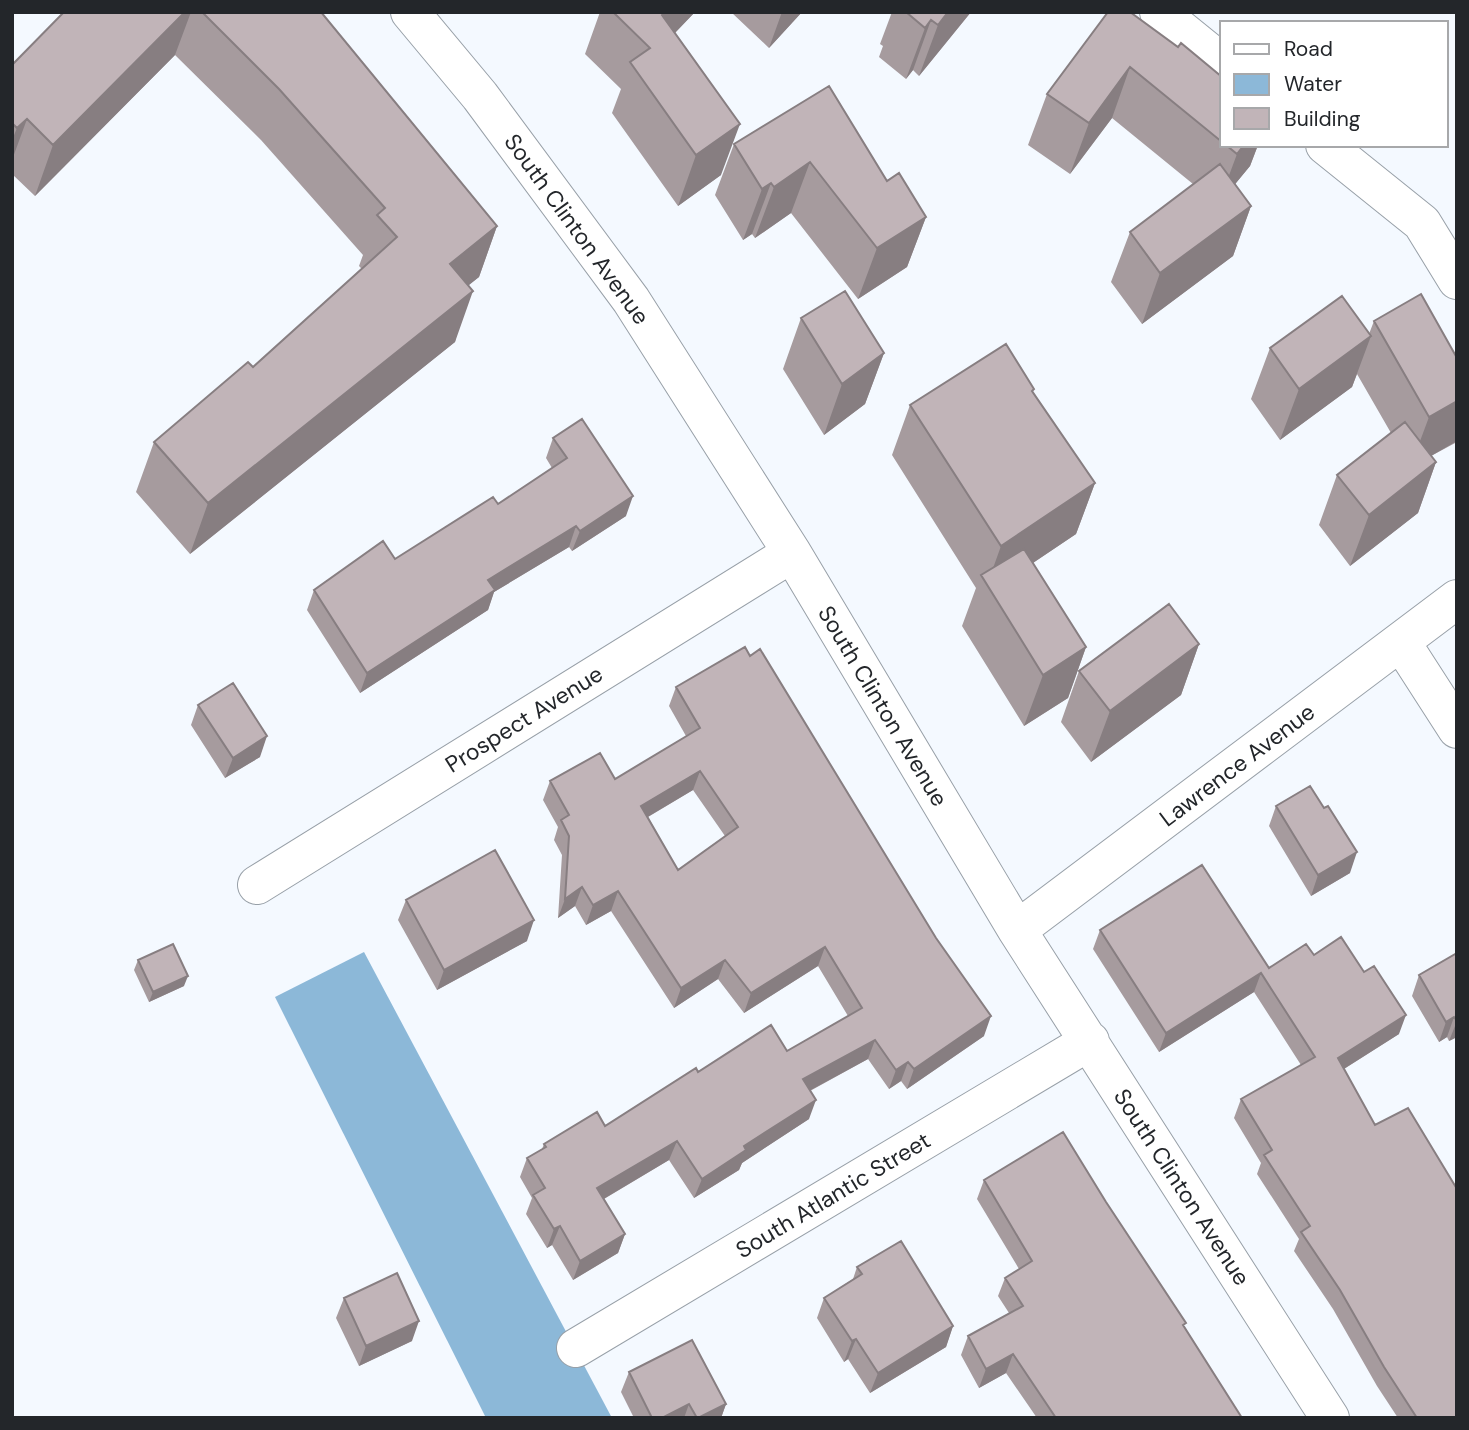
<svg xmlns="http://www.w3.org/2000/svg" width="1469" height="1430" viewBox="0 0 1469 1430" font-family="'DM Sans',sans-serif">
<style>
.water{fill:#8cb8d8}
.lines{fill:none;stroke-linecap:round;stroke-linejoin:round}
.minor-casing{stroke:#98a0a8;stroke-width:40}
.minor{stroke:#fff;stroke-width:38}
.wall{fill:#a69b9e;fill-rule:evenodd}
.shaded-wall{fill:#877e81}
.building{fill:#c1b4b8;stroke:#877e81;stroke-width:2;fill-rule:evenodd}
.labels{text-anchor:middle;stroke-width:6;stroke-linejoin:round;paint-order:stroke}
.street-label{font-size:23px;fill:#23262a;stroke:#fff}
</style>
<rect width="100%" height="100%" fill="#f4f9ff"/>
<path class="water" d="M 364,952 L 612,1418 L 486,1418 L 275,997 Z"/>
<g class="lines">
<g class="minor-casing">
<path id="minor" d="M 410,12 L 480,96 L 631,300 L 792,553 L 1017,930 L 1330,1418
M 1159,12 L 1222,63
M 1325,145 L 1422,223 L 1457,280
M 1401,642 L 1457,729
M 257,885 L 792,553
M 1017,930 L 1457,599
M 576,1348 L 1090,1041"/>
</g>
<use href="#minor" class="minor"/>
</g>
<path class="wall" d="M 64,12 L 321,12 L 497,226 L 479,277 L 468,285 L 455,342 L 190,554 L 136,492 L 154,442 L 253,367 L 362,269 L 359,266 L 363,255 L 261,140 L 175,55 L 35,196 L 12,174 L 12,65 Z
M 600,12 L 695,12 L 675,33 L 721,175 L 678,206 L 612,113 L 621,89 L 585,54 Z
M 731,12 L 802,12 L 769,48 Z
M 892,12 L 971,12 L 919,76 L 913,70 L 906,79 L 879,57 L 883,46 L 880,44 Z
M 1178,47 L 1222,77 L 1222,145 L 1258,145 L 1250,166 L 1235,184 L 1251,206 L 1233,256 L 1142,324 L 1111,282 L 1130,232 L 1193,184 L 1112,118 L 1070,174 L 1028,145 L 1047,94 Z
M 734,144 L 887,181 L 926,217 L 907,267 L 858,299 L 791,213 L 755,238 L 752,234 L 743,240 L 715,195 Z
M 801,318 L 884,353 L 865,404 L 824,435 L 783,369 Z
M 1374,321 L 1457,442 L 1431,456 L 1436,462 L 1418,513 L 1350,566 L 1319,525 L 1337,475 L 1391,433 L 1357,374 L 1352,387 L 1280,440 L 1251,399 L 1270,348 L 1369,334 Z
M 1033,393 L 1095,483 L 1076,534 L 1033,563 L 1086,647 L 1068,698 L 1024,726 L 962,626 L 976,588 L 892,455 L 910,405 Z
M 553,438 L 626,516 L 572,551 L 569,547 L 494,592 L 488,610 L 360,693 L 307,610 L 314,590 L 395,559 L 498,504 L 552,468 L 546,458 Z
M 1199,644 L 1181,695 L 1091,762 L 1061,722 L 1079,671 Z
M 676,687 L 984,1036 L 907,1089 L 901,1081 L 889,1089 L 868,1059 L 810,1091 L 809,1119 L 742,1163 L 739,1170 L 694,1198 L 669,1160 L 604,1199 L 625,1234 L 618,1253 L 573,1280 L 552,1245 L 547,1248 L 526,1214 L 532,1198 L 520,1177 L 527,1158 L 542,1149 L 544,1144 L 605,1126 L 698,1072 L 787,1051 L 848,1016 L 818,966 L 744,1013 L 718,979 L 674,1008 L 611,911 L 586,925 L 575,906 L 558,918 L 562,855 L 554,840 L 558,827 L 543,800 L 550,781 L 615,779 L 686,736 L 669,706 ZM 693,790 L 725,836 L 678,870 L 648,817 Z
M 198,705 L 260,757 L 225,778 L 191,725 Z
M 1276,806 L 1350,873 L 1311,896 L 1269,826 Z
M 406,900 L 527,941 L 437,990 L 398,920 Z
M 1100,930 L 1269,968 L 1314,955 L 1399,1034 L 1344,1069 L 1457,1418 L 1398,1418 L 1377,1386 L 1333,1309 L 1294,1251 L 1299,1239 L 1257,1174 L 1261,1163 L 1234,1118 L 1241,1099 L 1301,1065 L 1254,992 L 1159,1052 L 1093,949 Z
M 1457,953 L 1457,1037 L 1449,1041 L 1447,1037 L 1439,1042 L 1412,996 L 1419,975 Z
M 138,960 L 184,986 L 149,1002 L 134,970 Z
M 984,1180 L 1106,1202 L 1242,1418 L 1037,1418 L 1006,1373 L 979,1388 L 961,1355 L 968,1336 L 1009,1313 L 998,1296 L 1005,1278 L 1019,1269 L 977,1199 Z
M 857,1267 L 953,1326 L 946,1347 L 870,1393 L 848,1359 L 844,1362 L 817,1318 L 824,1298 L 853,1279 Z
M 344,1298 L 412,1341 L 359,1366 L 336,1318 Z
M 629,1372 L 726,1404 L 721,1418 L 634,1418 L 621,1392 Z"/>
<path class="shaded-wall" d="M 185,12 L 191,12 L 175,55 L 35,196 L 53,145 Z
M 665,12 L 695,12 L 644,65 L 662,15 Z
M 782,12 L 802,12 L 769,48 Z
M 948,12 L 971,12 L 919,76 L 938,25 Z
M 931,20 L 913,70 L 906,79 L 925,28 Z
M 1130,67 L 1112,118 L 1070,174 L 1089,123 Z
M 27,119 L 12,160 L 12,140 L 17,128 Z
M 740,124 L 721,175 L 678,206 L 696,155 Z
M 1244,145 L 1258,145 L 1250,166 L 1218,205 L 1237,154 Z
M 810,162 L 791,213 L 755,238 L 774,187 Z
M 771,183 L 752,234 L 743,240 L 762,189 Z
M 1251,206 L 1233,256 L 1142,324 L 1160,273 Z
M 926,217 L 907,267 L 858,299 L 877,248 Z
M 497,226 L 479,277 L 432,315 L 450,264 Z
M 473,291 L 455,342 L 190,554 L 208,503 Z
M 1371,336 L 1352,387 L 1280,440 L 1299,389 Z
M 884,353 L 865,404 L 824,435 L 842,384 Z
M 1457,401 L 1457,441 L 1410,468 L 1429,417 Z
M 1436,462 L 1418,513 L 1350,566 L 1369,515 Z
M 1095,483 L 1076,534 L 991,591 L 987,585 L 1001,546 Z
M 633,496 L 626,516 L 572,551 L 580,531 Z
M 576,526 L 569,547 L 494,592 L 488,610 L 360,693 L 367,673 L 488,580 Z
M 1199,644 L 1181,695 L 1091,762 L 1110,711 Z
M 1086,647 L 1068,698 L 1024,726 L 1043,675 Z
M 267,736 L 260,757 L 225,778 L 233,758 Z
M 700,771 L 693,790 L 634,825 L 641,806 Z
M 1357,852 L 1350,873 L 1311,896 L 1318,875 Z
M 582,887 L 575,906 L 558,918 L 565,899 Z
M 618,891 L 611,911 L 586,925 L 593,905 Z
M 534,920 L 527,941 L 437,990 L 444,970 Z
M 825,947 L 818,966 L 744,1013 L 751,993 Z
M 725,960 L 718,979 L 674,1008 L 681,988 Z
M 1261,973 L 1254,992 L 1159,1052 L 1166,1033 Z
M 188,976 L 184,986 L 149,1002 L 153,992 Z
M 1406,1015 L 1399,1034 L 1331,1077 L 1338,1058 Z
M 991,1016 L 984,1036 L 907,1089 L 914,1069 Z
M 1454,1017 L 1447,1037 L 1439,1042 L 1446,1022 Z
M 1457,1021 L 1457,1037 L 1449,1041 Z
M 875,1040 L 868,1059 L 796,1098 L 803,1079 Z
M 908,1062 L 901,1081 L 889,1089 L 896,1070 Z
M 816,1100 L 809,1119 L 742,1163 L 739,1170 L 694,1198 L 702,1179 L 744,1146 Z
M 677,1141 L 669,1160 L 590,1207 L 597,1188 Z
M 560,1226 L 552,1245 L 547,1248 L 554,1229 Z
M 625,1234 L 618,1253 L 573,1280 L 580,1261 Z
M 419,1321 L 412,1341 L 359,1366 L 366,1346 Z
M 953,1326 L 946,1347 L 870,1393 L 878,1373 Z
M 856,1339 L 848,1359 L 844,1362 L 852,1341 Z
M 1013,1354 L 1006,1373 L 979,1388 L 986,1369 Z
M 689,1404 L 684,1418 L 662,1418 Z
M 726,1404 L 721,1418 L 698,1418 Z"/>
<path class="building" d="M 64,12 L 185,12 L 53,145 L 27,119 L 17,128 L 12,123 L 12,65 Z
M 202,12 L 321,12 L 497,226 L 450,264 L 473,291 L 208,503 L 154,442 L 248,362 L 253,367 L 397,237 L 377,215 L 385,208 L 279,89 Z
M 613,12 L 665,12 L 662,15 L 740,124 L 696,155 L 630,62 L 650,48 Z
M 906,12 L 948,12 L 938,25 L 931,20 L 925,28 Z
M 1108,12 L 1130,12 L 1178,47 L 1181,43 L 1222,77 L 1222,142 L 1130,67 L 1089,123 L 1047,94 Z
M 829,86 L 887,181 L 899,173 L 926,217 L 877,248 L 810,162 L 774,187 L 771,183 L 762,189 L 734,144 Z
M 1226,145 L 1244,145 L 1237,154 Z
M 1220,164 L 1251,206 L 1160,273 L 1130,232 Z
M 845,291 L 884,353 L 842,384 L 801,318 Z
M 1421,294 L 1457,358 L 1457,401 L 1429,417 L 1374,321 Z
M 1342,296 L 1371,336 L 1299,389 L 1270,348 Z
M 1006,344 L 1034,389 L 1032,391 L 1095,483 L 1001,546 L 910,405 Z
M 582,419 L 633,496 L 580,531 L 576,526 L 488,580 L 495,590 L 367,673 L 314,590 L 383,541 L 395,559 L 493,497 L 498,504 L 567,458 L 553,438 Z
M 1405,422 L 1436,462 L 1369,515 L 1337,475 Z
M 1024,549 L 1086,647 L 1043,675 L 981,575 Z
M 1169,604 L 1199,644 L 1110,711 L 1079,671 Z
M 745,647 L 750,656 L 760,649 L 936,938 L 991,1016 L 914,1069 L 908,1062 L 896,1070 L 875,1040 L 803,1079 L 816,1100 L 744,1146 L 746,1150 L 702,1179 L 677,1141 L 597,1188 L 625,1234 L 580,1261 L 560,1226 L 554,1229 L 533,1195 L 545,1188 L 527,1158 L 546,1147 L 544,1144 L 597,1112 L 605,1126 L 696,1068 L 698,1072 L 771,1025 L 787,1051 L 862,1008 L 825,947 L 751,993 L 725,960 L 681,988 L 618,891 L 593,905 L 582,887 L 565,899 L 569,836 L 561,820 L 569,815 L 550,781 L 600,753 L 615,779 L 700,728 L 676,687 ZM 700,771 L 738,827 L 678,870 L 641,806 Z
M 233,683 L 267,736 L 233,758 L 198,705 Z
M 1310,786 L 1324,808 L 1328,806 L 1357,852 L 1318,875 L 1276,806 Z
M 495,850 L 534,920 L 444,970 L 406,900 Z
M 1202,865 L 1269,968 L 1306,944 L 1314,955 L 1341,937 L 1364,972 L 1374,966 L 1406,1015 L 1338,1058 L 1375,1125 L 1408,1108 L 1457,1189 L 1457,1418 L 1417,1418 L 1384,1367 L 1340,1290 L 1301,1232 L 1310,1226 L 1264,1155 L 1272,1150 L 1241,1099 L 1315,1057 L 1261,973 L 1166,1033 L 1100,930 Z
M 173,944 L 188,976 L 153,992 L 138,960 Z
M 1457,953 L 1457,1021 L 1454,1017 L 1446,1022 L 1419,975 Z
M 1063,1132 L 1106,1202 L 1186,1323 L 1183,1325 L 1242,1418 L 1056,1418 L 1013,1354 L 986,1369 L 968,1336 L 1023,1306 L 1005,1278 L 1032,1261 L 984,1180 Z
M 901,1241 L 953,1326 L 878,1373 L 856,1339 L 852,1341 L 824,1298 L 862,1274 L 857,1267 Z
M 397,1273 L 419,1321 L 366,1346 L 344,1298 Z
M 692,1340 L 726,1404 L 698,1418 L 697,1418 L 689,1404 L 662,1418 L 652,1418 L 629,1372 Z"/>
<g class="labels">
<g class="street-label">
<text transform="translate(577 229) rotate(54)" y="8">South Clinton Avenue</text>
<text transform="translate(883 706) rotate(59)" y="8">South Clinton Avenue</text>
<text transform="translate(524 719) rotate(-32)" y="8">Prospect Avenue</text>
<text transform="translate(1237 765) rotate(-37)" y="8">Lawrence Avenue</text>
<text transform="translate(1182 1187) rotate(57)" y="8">South Clinton Avenue</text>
<text transform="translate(833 1195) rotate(-31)" y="8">South Atlantic Street</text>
</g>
</g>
<rect width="1469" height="1430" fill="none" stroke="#23262a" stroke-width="28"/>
<rect x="1220" y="21" width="228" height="126" fill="#ffffff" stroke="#a7a8aa" stroke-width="2"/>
<rect x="1234" y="44" width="35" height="10" fill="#ffffff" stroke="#a7a8aa" stroke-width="2"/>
<text x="1284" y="56" font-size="21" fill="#23262a">Road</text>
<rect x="1234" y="74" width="35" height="21" fill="#8cb8d8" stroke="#a7a8aa" stroke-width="2"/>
<text x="1284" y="91" font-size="21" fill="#23262a">Water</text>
<rect x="1234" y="108" width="35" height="21" fill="#c1b4b8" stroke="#a7a8aa" stroke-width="2"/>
<text x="1284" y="126" font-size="21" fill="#23262a">Building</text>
</svg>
